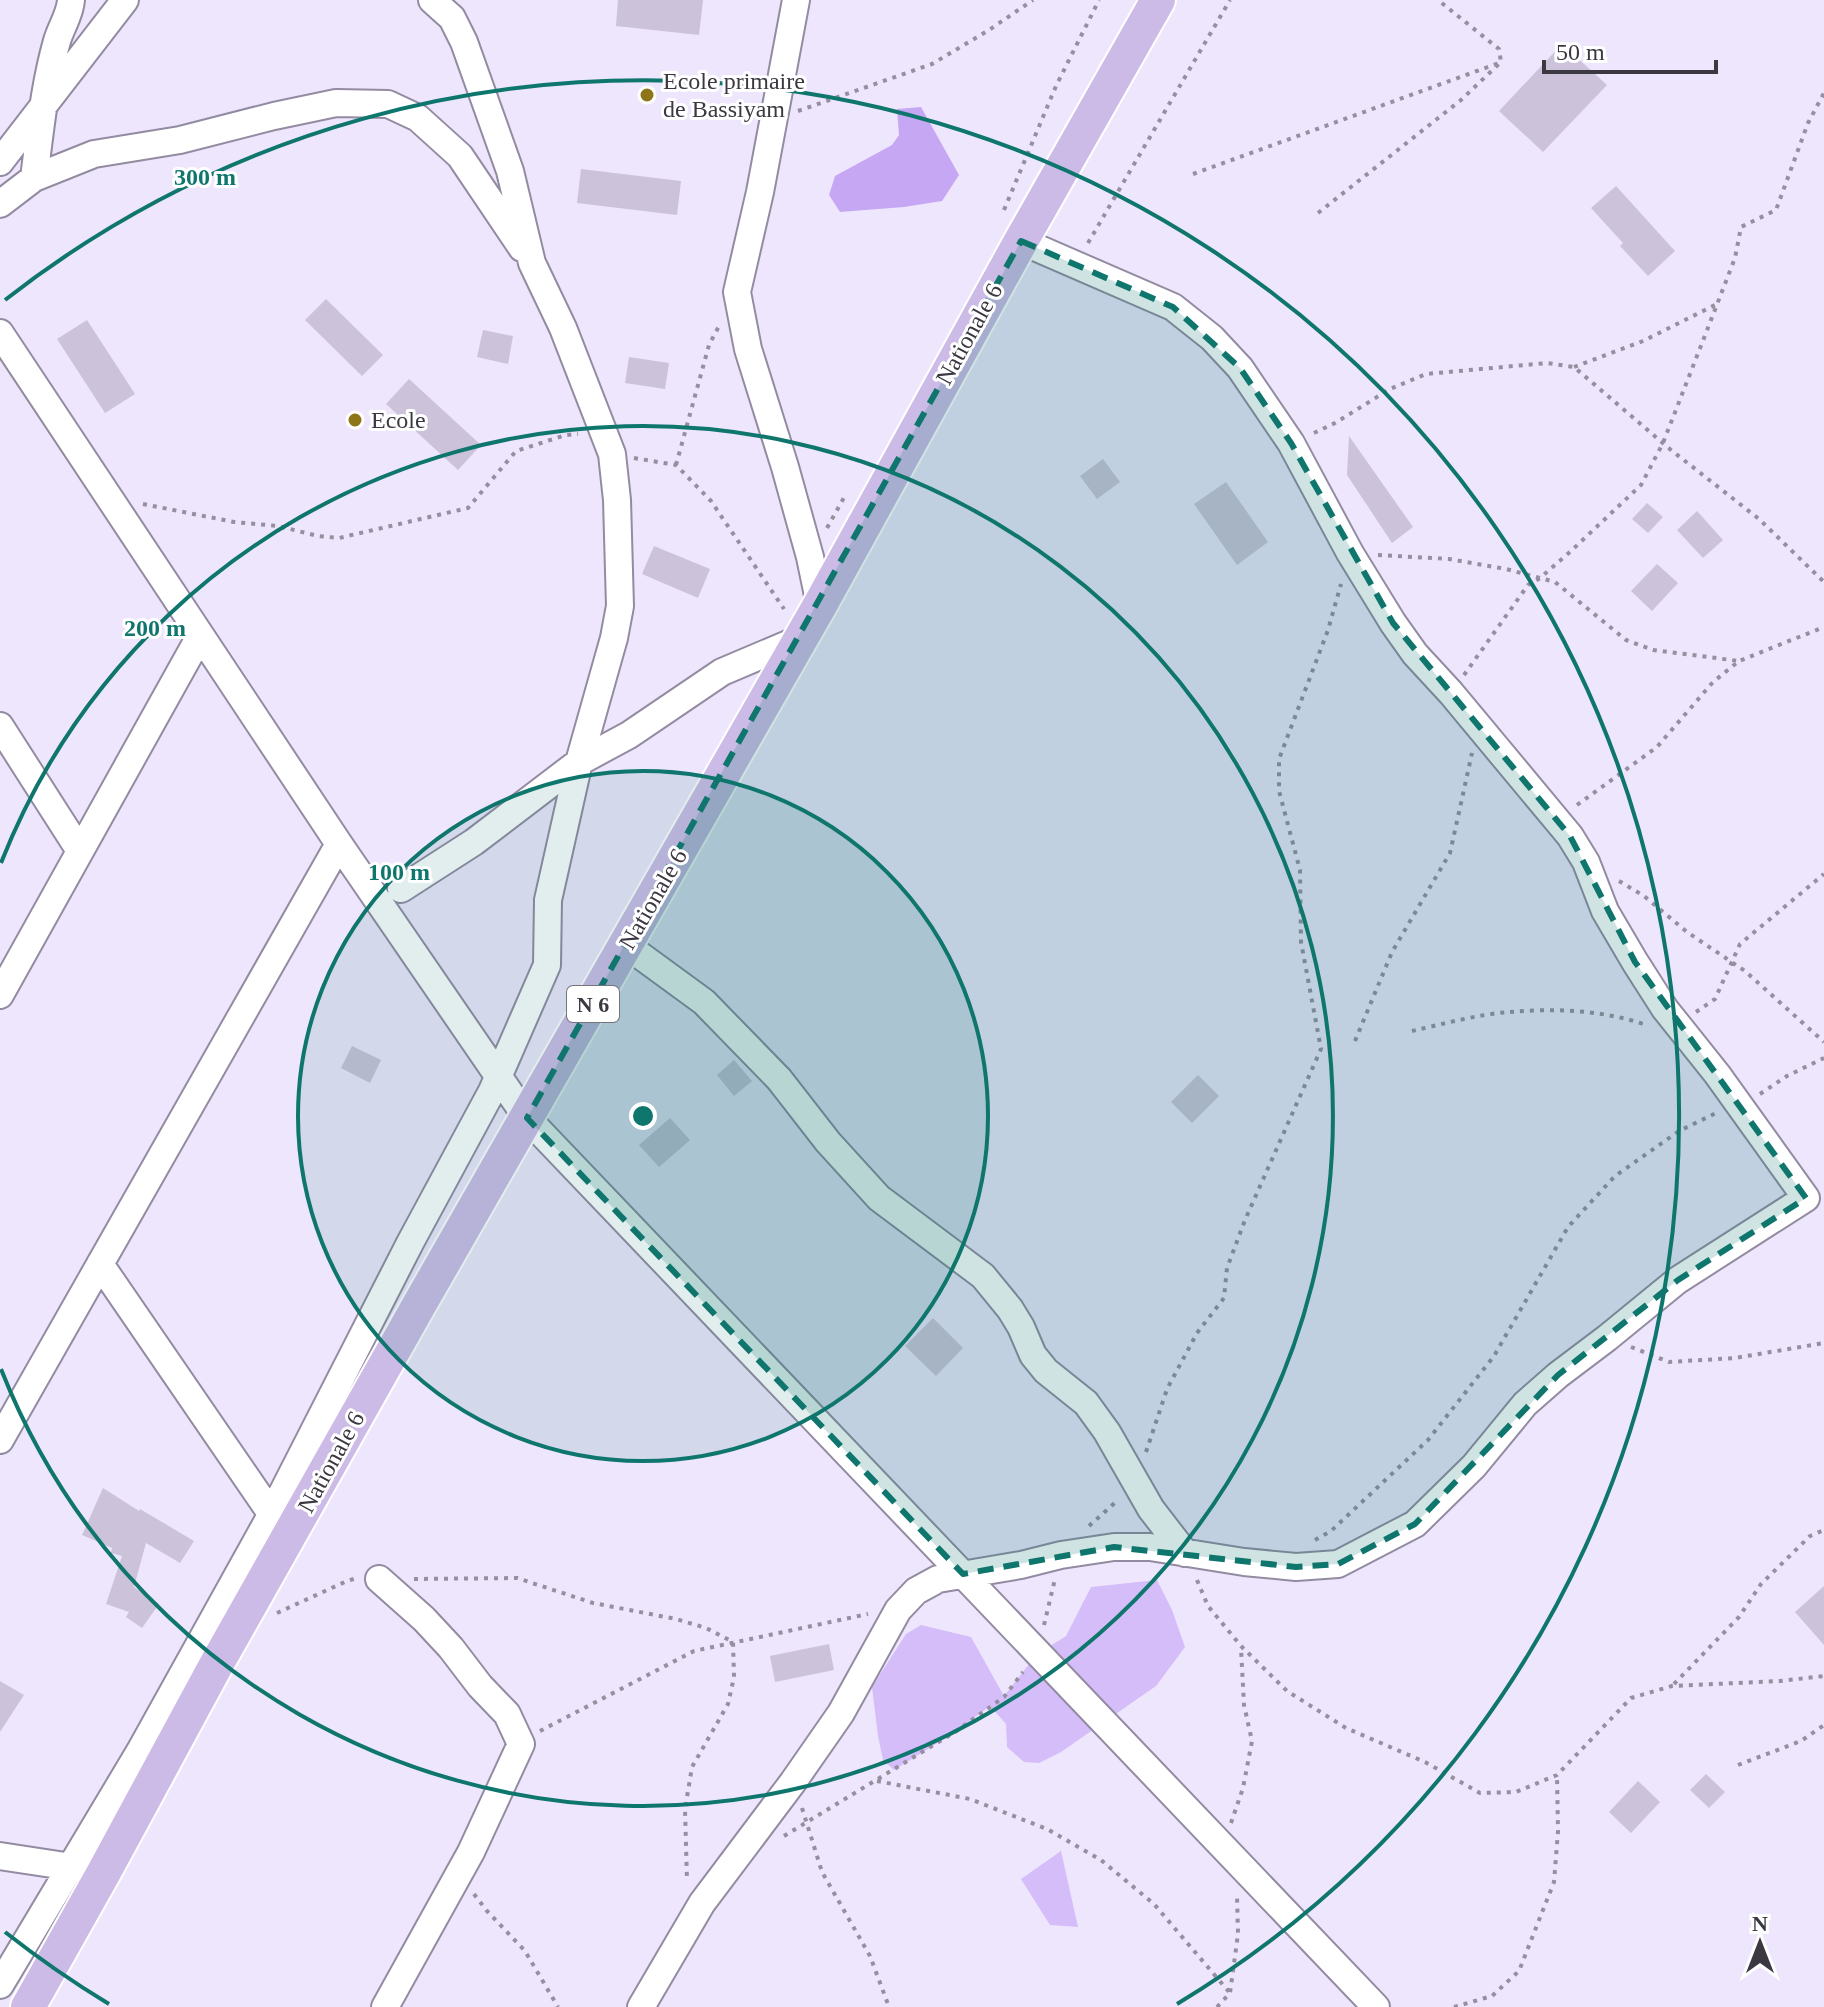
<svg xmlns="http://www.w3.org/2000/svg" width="1824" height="2007" viewBox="0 0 1824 2007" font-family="Georgia,serif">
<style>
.green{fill:#d4bdf9}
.forest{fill:#c6a7f4}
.building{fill:#ccc3da}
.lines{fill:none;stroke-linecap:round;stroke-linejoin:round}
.minor-casing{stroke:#938ba1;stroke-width:30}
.major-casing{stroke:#fff;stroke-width:38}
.path{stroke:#958f9f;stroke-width:4;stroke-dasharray:4 6;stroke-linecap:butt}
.minor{stroke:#fff;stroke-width:26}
.major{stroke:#cdbbe7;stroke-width:34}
.marked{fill:#0f766e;fill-opacity:0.2;stroke:#0f766e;stroke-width:6;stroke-dasharray:16 10;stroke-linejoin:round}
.ring{fill:none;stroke:#0f766e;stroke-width:4}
.poi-dot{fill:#8e7519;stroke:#fff;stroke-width:3}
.labels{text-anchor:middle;stroke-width:6;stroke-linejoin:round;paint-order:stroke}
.shield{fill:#fff;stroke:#76747b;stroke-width:2}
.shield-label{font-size:22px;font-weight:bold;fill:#3c3842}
.poi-label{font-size:24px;fill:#3c3842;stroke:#fff;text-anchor:start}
.street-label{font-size:24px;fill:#3c3842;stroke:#fff}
.centre{fill:#0f766e;stroke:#fff;stroke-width:4}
.ring-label{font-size:24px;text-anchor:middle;font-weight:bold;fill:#0f766e;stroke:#fff;stroke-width:6;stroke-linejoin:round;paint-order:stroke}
</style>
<rect width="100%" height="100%" fill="#eee6fd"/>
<path class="green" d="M 1157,1580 L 1172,1610 L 1185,1647 L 1156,1686 L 1061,1752 L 1039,1763 L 1024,1762 L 1007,1747 L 1006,1724 L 990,1706 L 955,1732 L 894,1770 L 883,1760 L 878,1736 L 872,1687 L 906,1634 L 921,1625 L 971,1637 L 1004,1696 L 1036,1655 L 1066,1636 L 1091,1587 Z
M 1061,1851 L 1078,1927 L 1050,1925 L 1021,1879 Z"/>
<path class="forest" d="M 921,107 L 959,175 L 942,201 L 904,207 L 840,212 L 829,195 L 835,176 L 892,145 L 899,135 L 897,109 Z"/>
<path class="building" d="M 618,0 L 703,0 L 699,35 L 616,26 Z
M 1562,44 L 1607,85 L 1543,152 L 1499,111 Z
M 581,169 L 681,181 L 677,215 L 577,203 Z
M 1616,186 L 1675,251 L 1648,276 L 1620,246 L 1623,243 L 1591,208 Z
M 326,299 L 383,355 L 362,376 L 305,320 Z
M 87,320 L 135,394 L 105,413 L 57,339 Z
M 483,330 L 513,336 L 508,364 L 477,357 Z
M 629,357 L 669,363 L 665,389 L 625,383 Z
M 409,379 L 481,445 L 458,470 L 386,404 Z
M 1349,436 L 1413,527 L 1392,543 L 1347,475 Z
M 1103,459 L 1120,482 L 1097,499 L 1080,476 Z
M 1226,482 L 1268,542 L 1237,565 L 1194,504 Z
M 1647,503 L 1663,517 L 1648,533 L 1632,519 Z
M 1697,511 L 1723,540 L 1703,558 L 1677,530 Z
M 654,546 L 710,569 L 698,598 L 642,574 Z
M 1657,564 L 1678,583 L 1652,611 L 1631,591 Z
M 352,1046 L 381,1060 L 370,1083 L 341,1068 Z
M 734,1060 L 752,1081 L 734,1096 L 717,1075 Z
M 1198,1075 L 1219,1096 L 1192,1123 L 1171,1102 Z
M 670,1118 L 690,1140 L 659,1167 L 639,1145 Z
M 933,1318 L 963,1348 L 936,1376 L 905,1346 Z
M 103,1488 L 139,1511 L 140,1509 L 194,1541 L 180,1563 L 146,1543 L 134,1587 L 159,1604 L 142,1628 L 126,1617 L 129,1612 L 106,1604 L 122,1556 L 111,1553 L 112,1548 L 82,1535 Z
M 1824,1586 L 1824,1645 L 1795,1612 Z
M 829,1644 L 834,1670 L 775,1682 L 770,1656 Z
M 0,1681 L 24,1695 L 0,1732 Z
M 1706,1774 L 1725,1792 L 1709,1808 L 1690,1790 Z
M 1638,1781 L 1660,1802 L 1631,1833 L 1609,1812 Z"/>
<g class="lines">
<g class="minor-casing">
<path id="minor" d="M 796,0 L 760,192 L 737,292 L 748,349 L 785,467 L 810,557 L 820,605
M 0,162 L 125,0
M 34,178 L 94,154 L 180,140 L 274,116 L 336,103 L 388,104 L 418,118 L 460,156 L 522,248
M 0,204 L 34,178 C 40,133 44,86 57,41 C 61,27 70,15 71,0
M 0,333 L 339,844 L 527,1118 L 1376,2007
M 0,726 L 80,851
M 401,889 L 474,842 L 579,762 L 629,735 L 722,672 L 800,639
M 626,945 L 704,1002 L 779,1079 L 828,1142 L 879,1198 L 983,1276 L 1010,1309 L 1021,1327 L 1033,1355 L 1046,1371 L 1086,1403 L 1107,1432 L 1151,1509 L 1185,1553
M 0,995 L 200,636
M 100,1264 L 279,1525
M 0,1440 L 339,844
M 379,1579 L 424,1619 L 451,1648 L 480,1686 L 507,1714 L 521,1744 L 471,1852 L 385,2007
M 0,1856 L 85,1869
M 0,1985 L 140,1751 L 270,1517 L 410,1243 L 492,1091 L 547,965 L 548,900 L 579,762 L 614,638 L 620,606 L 617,500 L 612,454 L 563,328 L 532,263 L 510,171 L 464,42 L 452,18 L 432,0
M 641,2007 L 702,1903 L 793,1782 L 841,1713 L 898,1610 L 916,1591 L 938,1579 L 1021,1565 L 1061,1555 L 1114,1547 L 1150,1547 L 1244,1562 L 1296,1567 L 1338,1564 L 1415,1524 L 1474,1466 L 1525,1404 L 1558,1375 L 1607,1338 L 1678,1280 L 1806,1198 L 1717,1074 L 1665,1009 L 1635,962 L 1605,911 L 1586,862 L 1570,836 L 1451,693 L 1415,654 L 1393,623 L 1350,553 L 1291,443 L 1240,368 L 1212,338 L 1173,307 L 1021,241"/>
</g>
<g class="major-casing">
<path id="major" d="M 28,2007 L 104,1872 L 216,1665 L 419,1305 L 820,605 L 1021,241 L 1158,0"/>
</g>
<path class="path" d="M 798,111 L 932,64 L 989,30 L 1033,0
M 1193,174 L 1499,63
M 1004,210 L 1056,86 L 1099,0
M 1318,213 L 1461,100 L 1501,62 L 1499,49 L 1438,0
M 1088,243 L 1230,0
M 1574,367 L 1643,341 L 1717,304
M 1314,433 L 1335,423 L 1390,389 L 1426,374 L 1547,363 L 1574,367 L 1671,450 L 1759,519 L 1824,582
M 634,458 L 676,465 L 711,501 L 784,609
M 676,465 L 709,345 L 719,326
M 143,504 L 234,522 L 278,526 L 318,536 L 339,538 L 468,508 L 516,451 L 566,435 L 578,434
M 827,528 L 846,494
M 1378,555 L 1449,559 L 1506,569 L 1555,582 L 1626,640 L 1653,650 L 1739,661
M 1464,675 L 1528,585 L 1540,578 L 1571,551 L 1641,485 L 1663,443 L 1704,338 L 1735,258 L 1741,227 L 1776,210 L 1808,123 L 1824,93
M 1577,805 L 1657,747 L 1713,682 L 1739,661 L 1824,627
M 1619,881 L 1644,896 L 1687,932 L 1745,971 L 1824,1042
M 1696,1012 L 1715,999 L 1740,944 L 1824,874
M 1412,1031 C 1443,1024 1479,1014 1510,1012 C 1554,1008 1604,1010 1646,1025
M 1355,1041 L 1392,952 L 1450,853 L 1472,753
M 1760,1094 L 1787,1076 L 1824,1058
M 1631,1347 L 1669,1362 L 1735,1358 L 1824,1343
M 1146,1452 L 1167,1389 L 1197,1333 L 1224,1298 L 1227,1268 L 1245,1220 L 1321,1049 L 1301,942 L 1300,870 L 1279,791 L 1279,759 L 1328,630 L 1341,584
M 1089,1526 L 1118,1500
M 1315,1540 L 1331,1531 L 1428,1440 L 1494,1356 L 1568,1227 L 1615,1176 L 1679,1131 L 1716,1113
M 414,1579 L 517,1578 L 593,1603 L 676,1619 L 706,1628 L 733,1642 L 734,1677 L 728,1704 L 692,1767 L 685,1809 L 687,1881
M 1197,1580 L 1208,1606 L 1241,1646 L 1287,1691 L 1346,1728 L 1425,1762 L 1480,1793 L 1516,1792 L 1557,1775 L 1631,1698 L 1672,1686 L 1780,1681 L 1824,1676
M 277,1613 L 347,1581 L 357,1578
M 1044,1625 L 1055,1579
M 1674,1684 L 1739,1617 L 1761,1584 L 1810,1536 L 1824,1530
M 540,1731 L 694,1651 L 868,1614
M 1738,1765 L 1801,1741 L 1824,1725
M 877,1781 L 970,1799 L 1047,1829 L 1101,1860 L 1154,1904 L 1230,1993
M 802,1808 L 822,1872 L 870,1956 L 889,2007
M 1231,1823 L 1243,1788 L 1252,1741 L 1244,1705 L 1241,1648
M 784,1836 L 955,1732 L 1004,1697 L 1023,1672
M 474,1894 L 487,1911 L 525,1951 L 558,2007
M 1217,2007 L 1230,1993 L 1238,1934 L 1237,1895
M 1454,2007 L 1492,1996 L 1519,1971 L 1554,1882 L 1558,1831 L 1557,1775"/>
<use href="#minor" class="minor"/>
<use href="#major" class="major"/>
</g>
<path class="marked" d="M 1021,241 L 1173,307 L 1240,368 L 1291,443 L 1393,623 L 1570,836 L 1635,962 L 1806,1198 L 1678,1280 L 1558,1375 L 1415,1524 L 1338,1564 L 1296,1567 L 1114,1547 L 963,1574 L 527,1118 Z"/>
<circle cx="643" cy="1116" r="345" fill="#0f766e" fill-opacity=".12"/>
<g class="ring">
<circle cx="643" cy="1116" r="345"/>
<path d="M1 863A690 690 0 1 1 1 1369"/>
<path d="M109 2004A1036 1036 0 0 1 5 1932M5 300A1036 1036 0 1 1 1177 2004"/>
</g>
<g class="poi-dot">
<circle cx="647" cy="95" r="8"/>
<circle cx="355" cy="420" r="8"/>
</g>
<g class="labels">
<rect class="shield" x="567" y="986" width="52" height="36" rx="6"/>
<g class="shield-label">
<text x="593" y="1012">N 6</text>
</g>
<g class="poi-label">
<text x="663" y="89">Ecole primaire<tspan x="663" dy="28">de Bassiyam</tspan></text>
<text x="371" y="428">Ecole</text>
</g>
<g class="street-label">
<text transform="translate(969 334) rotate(-61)" y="8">Nationale 6</text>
<text transform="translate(653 899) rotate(-60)" y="8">Nationale 6</text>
<text transform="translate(331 1462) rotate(-61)" y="8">Nationale 6</text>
</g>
</g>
<circle cx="643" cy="1116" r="12" class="centre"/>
<g class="ring-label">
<text x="205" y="185">300 m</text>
<text x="155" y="636">200 m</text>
<text x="399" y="880">100 m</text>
</g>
<g transform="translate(1760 1943)" stroke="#ffffff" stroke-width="6" paint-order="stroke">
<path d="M0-6L14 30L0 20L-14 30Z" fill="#3c3842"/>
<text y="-12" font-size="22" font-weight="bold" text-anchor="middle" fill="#3c3842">N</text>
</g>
<path d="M1544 60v12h172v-12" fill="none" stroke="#3c3842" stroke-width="4"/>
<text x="1556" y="60" font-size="24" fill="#3c3842" stroke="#ffffff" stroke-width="6" paint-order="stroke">50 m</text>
</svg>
